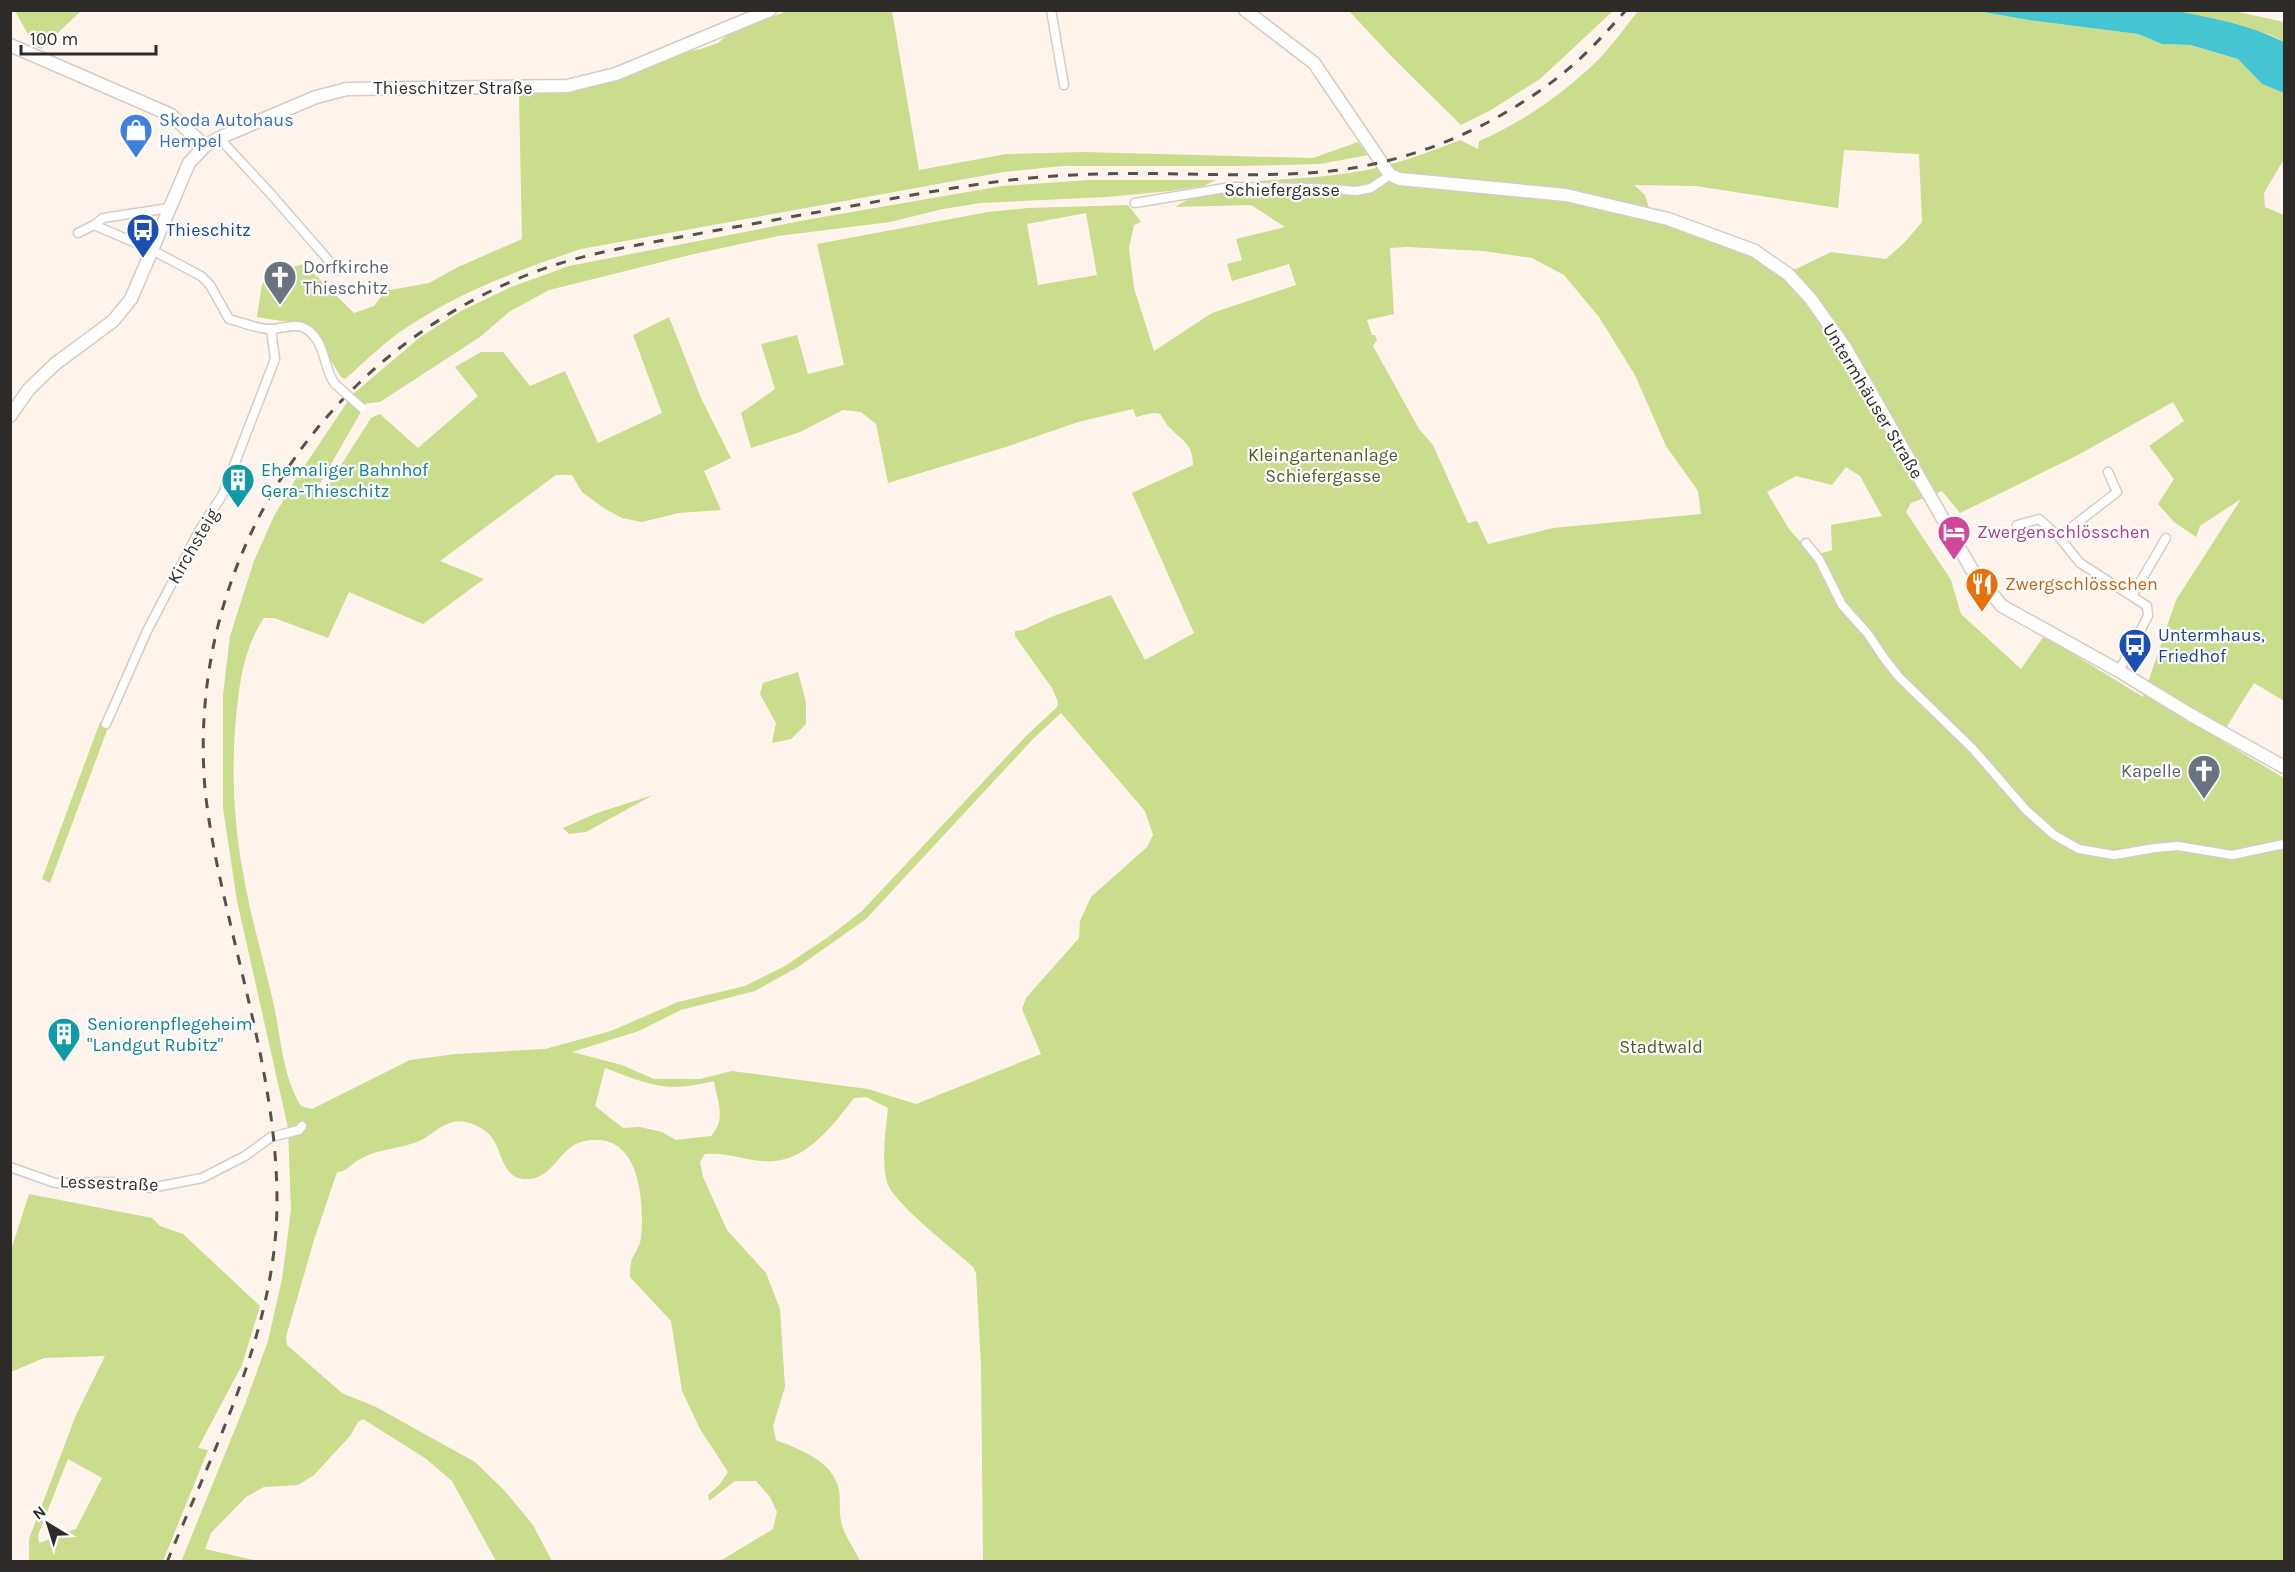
<svg xmlns="http://www.w3.org/2000/svg" width="2295" height="1572" viewBox="0 0 2295 1572" font-family="Karla,sans-serif">
<style>
.green{fill:#c9dd8c;fill-rule:evenodd}
.water{fill:#45c4d1}
.lines{fill:none;stroke-linecap:round;stroke-linejoin:round}
.minor-casing{stroke:#d7ccc5;stroke-width:11}
.secondary-casing{stroke:#d7ccc5;stroke-width:15}
.minor{stroke:#fff;stroke-width:8}
.secondary{stroke:#fff;stroke-width:12}
.rail{stroke:#57514d;stroke-width:3;stroke-dasharray:10 10;stroke-linecap:butt}
.minor-bridge-casing{stroke:#d7ccc5;stroke-width:11;stroke-linecap:butt}
.minor-bridge{stroke:#fff;stroke-width:8}
.labels{text-anchor:middle;stroke-width:4.5;stroke-linejoin:round;paint-order:stroke}
.street-label{font-size:18px;fill:#2e2a27;stroke:#fff}
.shop-label{font-size:18px;fill:#366cbe;stroke:#fff;text-anchor:start}
.transit-label{font-size:18px;fill:#164399;stroke:#fff;text-anchor:start}
.worship-label{font-size:18px;fill:#5b616d;stroke:#fff;text-anchor:start}
.park-label{font-size:18px;fill:#4f5c21;stroke:#fff}
.culture-label{font-size:18px;fill:#0d838f;stroke:#fff;text-anchor:start}
.hotel-label{font-size:18px;fill:#b23c85;stroke:#fff;text-anchor:start}
.food-label{font-size:18px;fill:#c56008;stroke:#fff;text-anchor:start}
</style>
<rect width="100%" height="100%" fill="#fff4ec"/>
<path class="green" d="M 15,11 L 81,11 L 41,49 L 34,45 Z
M 787,11 L 892,11 L 919,170 L 1006,154 L 1084,152 L 1313,158 L 1358,142 L 1368,155 L 1320,164 L 1236,166 L 1062,166 L 1004,172 L 581,249 C 522,269 461,291 409,326 C 385,341 366,361 345,379 L 341,377 L 316,337 L 294,323 L 257,317 L 262,284 L 285,269 L 304,264 L 354,313 L 374,306 L 385,291 L 429,283 L 458,267 L 522,239 L 519,95 L 589,88 L 679,53 L 701,49 L 718,43 L 730,33 Z
M 1349,11 L 1613,11 L 1540,79 L 1491,110 L 1461,125 L 1393,58 Z
M 1638,11 L 1977,11 L 2029,20 L 2138,34 L 2162,44 L 2189,45 L 2238,59 L 2262,84 L 2284,93 L 2284,159 L 2264,193 L 2265,207 L 2284,215 L 2284,701 L 2254,683 L 2219,739 L 2284,778 L 2284,1561 L 983,1561 L 981,1365 L 976,1273 L 973,1267 C 951,1247 903,1211 889,1187 C 880,1170 886,1127 888,1108 L 866,1097 L 854,1098 C 831,1128 803,1166 761,1161 C 742,1159 725,1152 705,1154 L 700,1162 L 703,1177 L 727,1230 L 766,1273 L 780,1309 L 785,1387 L 773,1426 L 776,1440 C 801,1450 833,1461 839,1490 C 841,1503 838,1515 843,1528 C 847,1539 855,1550 860,1561 L 720,1561 L 773,1529 L 777,1512 L 770,1497 L 756,1481 L 735,1481 L 709,1501 L 708,1495 L 720,1484 L 728,1472 L 700,1429 L 682,1391 L 671,1321 L 630,1277 C 630,1271 630,1264 632,1259 C 635,1252 640,1246 641,1238 C 645,1199 639,1126 581,1142 C 562,1147 555,1172 535,1178 C 501,1186 504,1151 490,1135 C 484,1129 475,1124 466,1122 C 446,1117 434,1135 417,1142 C 398,1149 378,1149 360,1159 C 352,1163 347,1172 337,1172 L 314,1240 L 286,1337 L 287,1345 L 342,1393 L 376,1407 L 475,1462 L 504,1490 L 533,1525 L 552,1561 L 496,1561 L 452,1481 L 425,1458 L 363,1419 L 358,1422 L 350,1436 L 314,1475 L 298,1485 L 264,1487 L 246,1497 L 211,1533 L 205,1549 L 258,1561 L 181,1562 L 244,1407 L 268,1341 L 282,1279 L 291,1210 L 288,1128 L 237,901 L 223,808 L 223,695 L 230,636 L 254,561 L 274,516 L 297,477 L 348,401 L 362,410 L 314,494 L 320,498 L 371,418 L 380,414 L 418,448 L 478,396 L 455,367 L 481,352 L 503,352 L 530,386 L 565,371 L 598,443 L 662,413 L 633,335 L 669,317 L 701,398 L 731,458 L 704,471 L 721,510 L 679,513 L 642,522 L 622,518 L 605,509 L 582,492 L 572,475 L 556,475 L 440,561 L 484,579 L 423,624 L 349,592 L 328,638 L 274,618 L 264,618 C 246,644 240,677 237,708 C 231,762 233,819 243,872 C 250,915 263,958 273,1001 C 281,1036 282,1075 301,1106 L 312,1109 L 410,1060 L 456,1054 L 545,1049 L 611,1031 L 678,1002 L 745,986 L 785,966 L 831,935 L 862,911 L 1026,736 L 1057,707 L 1058,702 L 1052,688 L 1015,636 L 1015,631 L 1023,630 L 1051,617 L 1111,595 L 1145,660 L 1194,633 L 1132,493 L 1193,465 C 1193,443 1181,440 1168,426 C 1165,423 1163,417 1160,414 C 1154,411 1142,416 1136,417 L 1133,409 L 1078,422 L 1009,446 L 888,483 L 876,424 L 861,412 L 843,410 L 800,432 L 751,448 L 741,413 L 775,389 L 761,344 L 797,335 L 808,374 L 844,365 L 817,244 L 988,212 L 1028,208 L 1128,205 L 1141,222 L 1134,225 L 1129,248 L 1134,288 L 1154,351 L 1212,313 L 1296,285 L 1289,264 L 1232,281 L 1227,264 L 1242,260 L 1236,239 L 1285,227 L 1251,205 L 1176,207 C 1194,191 1228,192 1252,191 L 1259,181 C 1298,178 1338,177 1376,168 C 1405,161 1433,151 1460,140 L 1478,149 L 1479,141 C 1522,123 1564,93 1597,61 C 1612,46 1625,27 1638,11 ZM 1844,150 L 1919,154 L 1922,222 L 1904,243 L 1886,259 L 1831,252 L 1796,269 L 1774,271 L 1749,255 L 1652,218 L 1645,195 L 1634,185 L 1696,186 L 1838,208 ZM 1086,213 L 1097,275 L 1038,285 L 1027,224 ZM 1407,247 L 1483,251 L 1532,258 L 1564,275 L 1599,317 L 1635,375 L 1666,446 L 1698,491 L 1701,514 L 1553,528 L 1488,544 L 1477,521 L 1468,523 L 1433,445 L 1419,429 L 1373,346 L 1377,340 L 1375,335 L 1372,335 L 1367,320 L 1394,314 L 1390,248 ZM 2173,402 L 2184,421 L 2149,446 L 2174,479 L 2158,504 L 2174,522 L 2196,537 L 2200,526 L 2241,499 L 2176,600 L 2143,697 L 2044,636 L 2021,669 L 1961,614 L 1951,580 L 1906,512 L 1911,503 L 1942,491 L 1960,513 L 2078,455 ZM 1846,467 L 1860,476 L 1882,516 L 1831,525 L 1832,550 L 1813,556 L 1789,529 L 1767,492 L 1796,476 L 1832,485 ZM 1061,713 L 1145,811 L 1153,835 L 1147,847 L 1091,897 L 1080,921 L 1079,938 L 1026,998 L 1022,1009 L 1041,1054 L 916,1104 L 868,1089 L 732,1071 L 700,1079 L 654,1079 L 622,1065 L 572,1052 L 639,1031 L 681,1010 L 755,991 L 798,967 L 866,919 L 1033,739 ZM 605,1068 C 650,1085 666,1093 714,1081 C 717,1102 727,1118 711,1136 L 676,1140 L 662,1132 L 640,1127 L 623,1128 L 595,1106 Z
M 2177,11 L 2234,11 L 2284,22 L 2284,42 L 2271,35 Z
M 1089,180 L 1216,180 L 1204,186 L 1170,191 L 1107,197 L 981,203 L 943,209 L 890,222 L 778,236 L 694,254 L 549,290 L 509,312 L 480,337 L 380,402 L 362,404 L 352,395 L 419,338 L 461,311 L 511,287 L 569,266 L 811,219 L 1002,186 Z
M 798,672 L 806,702 L 806,724 L 791,739 L 772,743 L 776,723 L 760,694 L 763,683 Z
M 100,722 L 109,725 L 50,883 L 42,879 Z
M 653,795 L 586,832 L 569,834 L 563,828 L 597,813 Z
M 29,1194 L 152,1218 L 160,1226 L 183,1234 L 260,1306 L 242,1365 L 198,1448 L 208,1450 L 163,1561 L 29,1561 L 29,1539 L 76,1415 L 105,1356 L 44,1358 L 11,1372 L 11,1250 ZM 68,1459 L 102,1478 L 76,1529 L 39,1543 L 38,1535 Z"/>
<path class="water" d="M 2177,11 C 2213,18 2250,25 2284,42 L 2284,93 L 2262,84 L 2238,59 L 2190,45 L 2162,44 L 2138,34 L 2029,20 L 1977,11 Z"/>
<g class="lines">
<g class="minor-casing">
<path id="minor" d="M 1051,10 L 1064,85
M 219,138 L 270,193 L 337,270
M 1135,203 L 1231,187 L 1317,188 L 1356,191 L 1371,188 L 1390,175
M 94,225 L 103,218 L 169,208
M 78,233 L 94,225 L 150,249 L 201,276 L 210,285 L 229,319 C 240,322 251,326 261,328 C 283,334 299,313 317,340 C 326,354 325,371 335,384
M 2017,525 L 2039,519 L 2059,537 L 2080,563 L 2147,606 L 2148,616 L 2119,671
M 2059,537 L 2117,492 L 2108,472
M 1806,543 L 1819,559 L 1842,605 L 1868,634 L 1884,658 L 1899,677 L 1973,749 L 2026,810 L 2054,835 L 2079,849 L 2114,855 L 2155,848 L 2178,846 L 2232,855 L 2284,844
M 2132,596 L 2166,538
M 106,724 L 147,631 L 199,531 L 223,494 L 275,359 L 271,329
M 10,1167 L 55,1183 L 111,1182 L 151,1188 L 202,1178 L 245,1156 L 271,1137 L 299,1130 L 302,1126"/>
</g>
<g class="secondary-casing">
<path id="secondary" d="M 1245,10 L 1314,63 L 1390,175 L 1400,179 L 1566,195 L 1668,219 L 1755,251 L 1763,257 L 1788,274 L 1810,298 L 1845,347 L 1972,570 L 2002,606 L 2119,671 L 2191,715 L 2284,767
M 10,45 L 171,115 L 205,146
M 10,416 L 29,389 L 55,364 L 113,321 L 131,299 L 189,163 L 205,146 L 219,138 L 316,97 L 347,89 L 567,86 L 616,74 L 770,10"/>
</g>
<use href="#minor" class="minor"/>
<use href="#secondary" class="secondary"/>
<path class="rail" d="M 167,1562 C 215,1446 277,1329 277,1201 C 277,1100 248,1002 226,905 C 217,866 209,828 205,789 C 186,562 321,355 532,273 C 573,257 616,249 659,241 C 706,232 753,224 801,215 C 891,200 981,179 1073,175 C 1155,170 1239,179 1321,172 C 1407,165 1494,128 1561,75 C 1585,56 1606,33 1626,10"/>
<g class="minor-bridge-casing">
<path id="minor-bridge" d="M 335,384 L 362,408"/>
</g>
<use href="#minor-bridge" class="minor-bridge"/>
</g>
<defs>
<g id="shop-pin" transform="scale(1.725)"><path d="M0 17L-7.5 6A9.5 9.5 0 1 1 7.5 6Z" fill="#3f7fe0" stroke="#fff"/><path d="M-5-2.5h2.3a2.7 3.5 0 0 1 5.4 0H5L5.5 6h-11ZM-1.5-2.5h3a1.5 2.3 0 0 0-3 0Z" fill="#fff"/></g>
<g id="bus-pin" transform="scale(1.725)"><path d="M0 17L-7.5 6A9.5 9.5 0 1 1 7.5 6Z" fill="#1a4fb4" stroke="#fff"/><path d="M-5-6H5V4H4V6H2V4H-2V6H-4V4H-5ZM-3.5-4V0h7V-4ZM-3.5 1.2v1.5H-2V1.2ZM2 1.2v1.5H3.5V1.2Z" fill="#fff"/></g>
<g id="church-pin" transform="scale(1.725)"><path d="M0 17L-7.5 6A9.5 9.5 0 1 1 7.5 6Z" fill="#6b7280" stroke="#fff"/><path d="M-1.2-6h2.4v3.5h3.3v2.4h-3.3V6h-2.4V-.1h-3.3v-2.4h3.3Z" fill="#fff"/></g>
<g id="building-pin" transform="scale(1.725)"><path d="M0 17L-7.5 6A9.5 9.5 0 1 1 7.5 6Z" fill="#0f9aa8" stroke="#fff"/><path d="M-4-6H4V6H1V3H-1V6H-4ZM-2.5-4.3h1.7v1.8h-1.7ZM.8-4.3h1.7v1.8H.8ZM-2.5-1h1.7V.8h-1.7ZM.8-1h1.7V.8H.8Z" fill="#fff"/></g>
<g id="hotel-pin" transform="scale(1.725)"><path d="M0 17L-7.5 6A9.5 9.5 0 1 1 7.5 6Z" fill="#d1479c" stroke="#fff"/><path d="M-6-4.5h1.5V1H6V5H4.5V3h-9V5H-6ZM-4 0a1.8 1.8 0 1 1 3.6 0ZM.5 0V-2.5h3Q6-2.5 6 0Z" fill="#fff"/></g>
<g id="restaurant-pin" transform="scale(1.725)"><path d="M0 17L-7.5 6A9.5 9.5 0 1 1 7.5 6Z" fill="#e8710a" stroke="#fff"/><path d="M-5-6h1v4h1v-4h1v4h1v-4h1v5L-1.5 .5V6h-2V.5L-5-1ZM5-6V6H3V1.5H1.5Q1.5-4 5-6Z" fill="#fff"/></g>
</defs>
<g fill-rule="evenodd">
<use href="#shop-pin" x="136" y="130"/>
<use href="#bus-pin" x="143" y="230"/>
<use href="#church-pin" x="280" y="277"/>
<use href="#building-pin" x="238" y="480"/>
<use href="#hotel-pin" x="1954" y="532"/>
<use href="#restaurant-pin" x="1982" y="584"/>
<use href="#bus-pin" x="2135" y="645"/>
<use href="#church-pin" x="2204" y="771"/>
<use href="#building-pin" x="64" y="1034"/>
</g>
<g class="labels">
<g class="street-label">
<text x="453" y="94">Thieschitzer Straße</text>
<text x="1282" y="196">Schiefergasse</text>
<text transform="translate(1873 401) rotate(59)" y="6">Untermhäuser Straße</text>
<text transform="translate(193 546) rotate(-60)" y="6">Kirchsteig</text>
<text transform="translate(109 1183) rotate(2)" y="6">Lessestraße</text>
</g>
<g class="shop-label">
<text x="159" y="126">Skoda Autohaus<tspan x="159" dy="21">Hempel</tspan></text>
</g>
<g class="transit-label">
<text x="166" y="236">Thieschitz</text>
<text x="2158" y="641">Untermhaus,<tspan x="2158" dy="21">Friedhof</tspan></text>
</g>
<g class="worship-label">
<text x="303" y="273">Dorfkirche<tspan x="303" dy="21">Thieschitz</tspan></text>
<text x="2181" y="777" text-anchor="end">Kapelle</text>
</g>
<g class="park-label">
<text x="1323" y="461">Kleingartenanlage<tspan x="1323" dy="21">Schiefergasse</tspan></text>
<text x="1661" y="1053">Stadtwald</text>
</g>
<g class="culture-label">
<text x="261" y="476">Ehemaliger Bahnhof<tspan x="261" dy="21">Gera-Thieschitz</tspan></text>
<text x="87" y="1030">Seniorenpflegeheim<tspan x="87" dy="21">"Landgut Rubitz"</tspan></text>
</g>
<g class="hotel-label">
<text x="1977" y="538">Zwergenschlösschen</text>
</g>
<g class="food-label">
<text x="2005" y="590">Zwergschlösschen</text>
</g>
</g>
<rect width="2295" height="1572" fill="none" stroke="#2e2a27" stroke-width="24"/>
<g transform="translate(48 1524) rotate(322)" stroke="#ffffff" stroke-width="4.5" paint-order="stroke">
<path d="M0-4.5L10 22L0 15L-10 22Z" fill="#2e2a27"/>
<text y="-9" font-size="16" font-weight="bold" text-anchor="middle" fill="#2e2a27">N</text>
</g>
<path d="M21 45v9h135v-9" fill="none" stroke="#2e2a27" stroke-width="3"/>
<text x="30" y="45" font-size="18" fill="#2e2a27" stroke="#ffffff" stroke-width="4.5" paint-order="stroke">100 m</text>
</svg>
